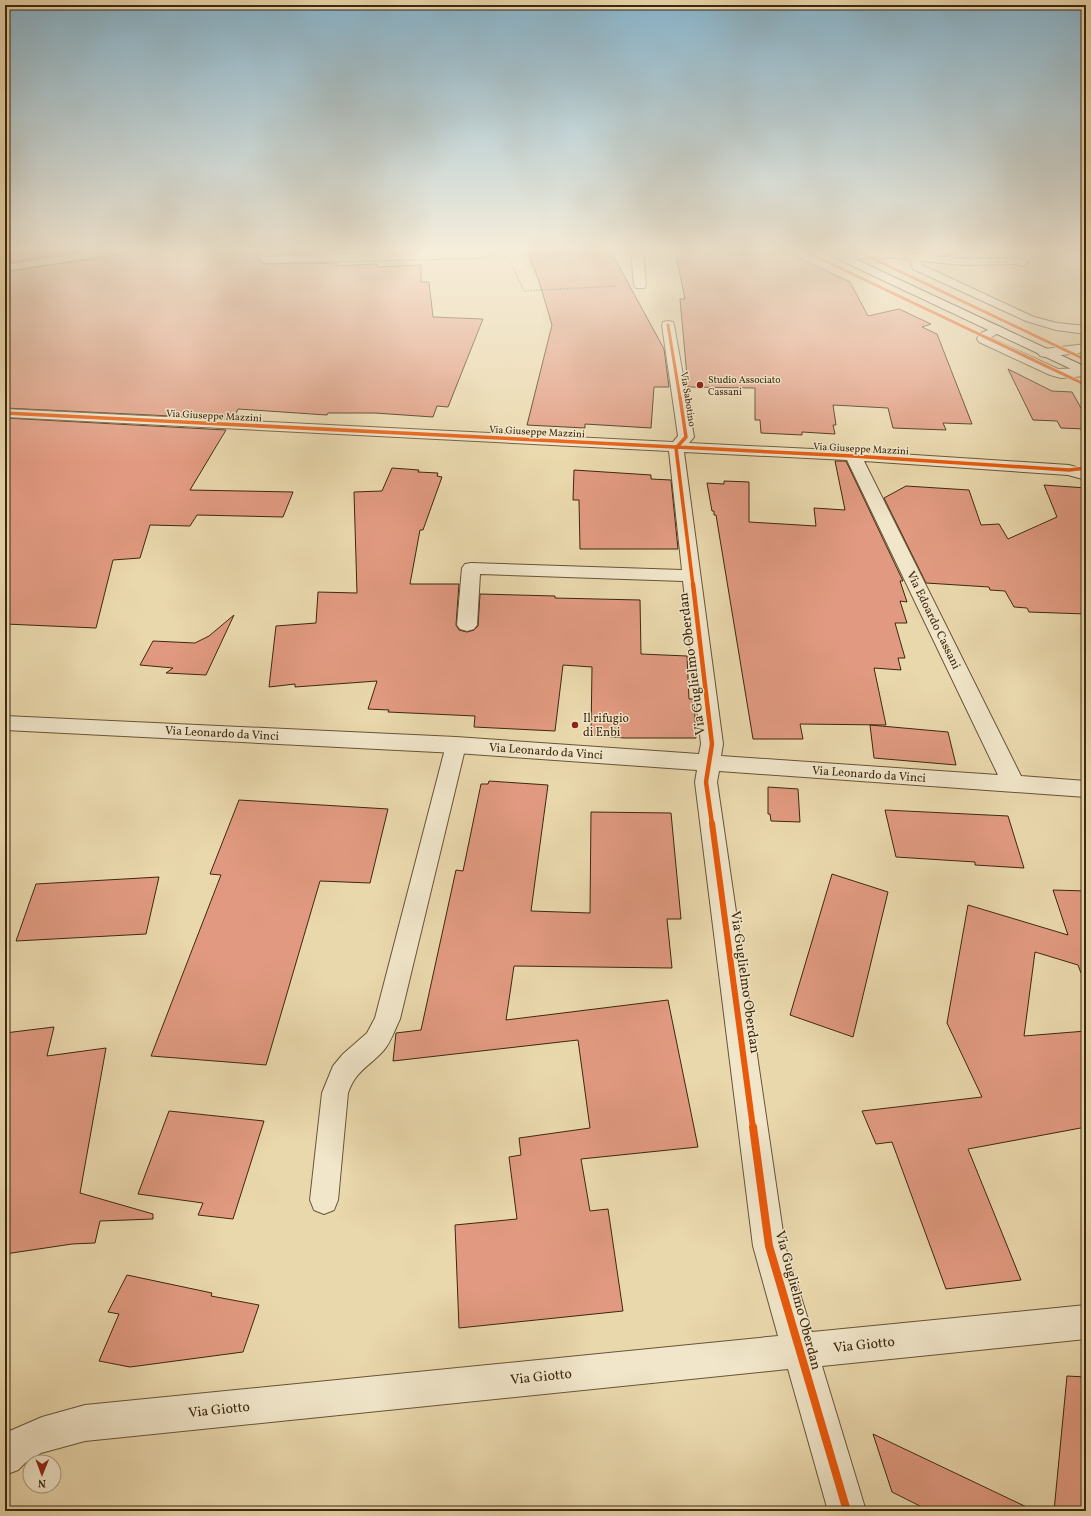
<svg xmlns="http://www.w3.org/2000/svg" width="1091" height="1516" viewBox="0 0 1091 1516" font-family="Vollkorn,serif">
<style>
.building{fill:#e19a81;stroke:#3d280f}
.lines{fill:none;stroke-linecap:round;stroke-linejoin:round}
.service-casing{stroke:#685436;stroke-width:2}
.minor-casing{stroke:#685436;stroke-width:2}
.secondary-casing{stroke:#3d280f;stroke-width:2}
.path{stroke:#3d280f;stroke-width:1.5;stroke-dasharray:0.5 1;stroke-linecap:butt}
.service{fill:#f1e6ca;fill-rule:evenodd}
.minor{fill:#f1e6ca;fill-rule:evenodd}
.secondary{fill:#f1e6ca;fill-rule:evenodd}
.cycleway-far4-casing{stroke:#f1e6ca;stroke-width:4.5}
.cycleway-far3-casing{stroke:#f1e6ca;stroke-width:5.5}
.cycleway-far2-casing{stroke:#f1e6ca;stroke-width:7}
.cycleway-far1-casing{stroke:#f1e6ca;stroke-width:8}
.cycleway-casing{stroke:#f1e6ca;stroke-width:10}
.cycleway-far4{stroke:#e8590c;stroke-width:3}
.cycleway-far3{stroke:#e8590c;stroke-width:3.5}
.cycleway-far2{stroke:#e8590c;stroke-width:4.5}
.cycleway-far1{stroke:#e8590c;stroke-width:6}
.cycleway{stroke:#e8590c;stroke-width:8}
.poi-dot{fill:#8f2418;stroke:#f1e6ca;stroke-width:1.5}
.labels{text-anchor:middle;stroke-width:3;stroke-linejoin:round;paint-order:stroke}
.far-poi-label{font-size:10px;fill:#3d280f;stroke:#f1e6ca;text-anchor:start}
.far-street-label{font-size:10px;fill:#3d280f;stroke:#f1e6ca}
.street-label{font-size:12px;fill:#3d280f;stroke:#f1e6ca}
.poi-label{font-size:12px;fill:#3d280f;stroke:#f1e6ca;text-anchor:start}
.near-street-label{font-size:14px;fill:#3d280f;stroke:#f1e6ca}
</style>
<rect width="100%" height="100%" fill="#ead8ad"/>
<filter id="stains"><feTurbulence type="fractalNoise" baseFrequency=".005" numOctaves="4"/><feColorMatrix values="0 0 0 0 .2 0 0 0 0 .09 0 0 0 0 .02 0 0 0 .5 -.17"/></filter>
<radialGradient id="worn" r=".72"><stop offset=".6" stop-color="#630" stop-opacity="0"/><stop offset="1" stop-color="#630" stop-opacity=".3"/></radialGradient>
<path class="building" d="M 40,250 L 89,250 L 5,263 L 5,254 Z
M 129,250 L 258,250 L 261,262 L 266,264 L 337,263 L 336,266 L 377,264 L 377,267 L 421,265 L 421,282 L 429,282 L 433,317 L 483,319 L 448,407 L 437,406 L 433,417 L 375,413 L 328,413 L 327,415 L 238,409 L 233,419 L 5,408 L 5,272 L 122,254 Z
M 272,250 L 296,250 L 296,254 L 272,254 Z
M 527,250 L 610,250 L 664,349 L 669,387 L 654,387 L 651,428 L 585,424 L 585,428 L 527,425 L 552,325 L 539,281 Z
M 675,250 L 702,250 L 703,253 L 752,253 L 762,250 L 767,253 L 786,252 L 850,282 L 868,316 L 899,309 L 931,324 L 922,327 L 937,334 L 972,424 L 943,423 L 946,430 L 893,428 L 888,408 L 833,405 L 836,425 L 833,425 L 835,434 L 802,432 L 802,435 L 761,433 L 760,420 L 755,420 L 755,388 L 688,387 L 680,299 L 685,299 Z
M 1008,369 L 1052,391 L 1072,392 L 1086,417 L 1086,429 L 1061,428 L 1057,421 L 1033,420 Z
M 5,418 L 226,430 L 190,490 L 293,492 L 283,517 L 197,515 L 190,526 L 150,525 L 140,558 L 113,560 L 96,628 L 5,624 Z
M 835,461 L 846,461 L 903,581 L 900,581 L 907,602 L 900,601 L 907,623 L 895,623 L 905,658 L 898,658 L 901,670 L 874,668 L 886,725 L 800,724 L 803,739 L 753,739 L 716,515 L 714,515 L 714,511 L 712,511 L 707,483 L 724,484 L 724,481 L 749,482 L 749,522 L 816,526 L 814,508 L 845,510 Z
M 392,468 L 419,470 L 418,472 L 438,473 L 437,476 L 442,477 L 423,530 L 420,530 L 410,584 L 459,584 L 456,625 L 459,630 L 467,632 L 474,630 L 478,626 L 480,594 L 555,596 L 555,598 L 640,600 L 641,654 L 687,656 L 689,699 L 694,699 L 696,738 L 624,738 L 591,735 L 592,667 L 563,665 L 555,731 L 474,727 L 475,716 L 388,712 L 389,710 L 368,709 L 377,681 L 295,687 L 295,684 L 269,687 L 276,626 L 316,623 L 318,592 L 357,593 L 354,492 L 382,491 Z
M 574,470 L 651,475 L 651,479 L 671,480 L 678,549 L 580,549 L 579,500 L 573,500 Z
M 1044,485 L 1086,488 L 1086,614 L 1029,612 L 1027,608 L 1014,607 L 1005,591 L 990,590 L 989,587 L 926,583 L 884,498 L 906,486 L 969,490 L 981,525 L 999,524 L 1008,539 L 1057,517 Z
M 234,615 L 206,675 L 166,673 L 173,668 L 140,665 L 153,641 L 195,643 L 209,636 Z
M 870,725 L 948,732 L 956,765 L 874,758 Z
M 489,781 L 548,785 L 531,911 L 590,913 L 591,812 L 671,813 L 681,919 L 667,919 L 672,968 L 514,966 L 506,1020 L 668,1000 L 698,1147 L 581,1159 L 590,1211 L 608,1209 L 623,1311 L 459,1328 L 455,1225 L 517,1219 L 509,1157 L 521,1155 L 519,1138 L 590,1128 L 578,1040 L 393,1061 L 396,1033 L 421,1030 L 456,870 L 463,871 L 481,784 L 488,784 Z
M 768,787 L 798,789 L 800,822 L 771,821 L 770,814 L 768,814 Z
M 239,800 L 388,809 L 370,883 L 320,881 L 266,1065 L 151,1056 L 221,875 L 210,874 Z
M 885,810 L 1008,816 L 1024,868 L 975,865 L 975,862 L 896,857 Z
M 832,874 L 888,892 L 853,1037 L 790,1015 Z
M 159,877 L 146,934 L 16,941 L 36,884 Z
M 1053,890 L 1086,891 L 1086,972 L 1081,973 L 1078,965 L 1035,952 L 1024,1036 L 1086,1031 L 1086,1127 L 968,1149 L 1021,1280 L 946,1289 L 892,1142 L 876,1144 L 862,1111 L 982,1097 L 947,1023 L 968,905 L 1068,935 Z
M 54,1027 L 47,1056 L 106,1048 L 80,1193 L 153,1214 L 153,1219 L 100,1221 L 95,1243 L 72,1244 L 5,1254 L 5,1033 Z
M 169,1111 L 264,1121 L 233,1219 L 198,1215 L 203,1203 L 138,1194 Z
M 127,1275 L 212,1293 L 211,1296 L 259,1305 L 243,1352 L 130,1367 L 99,1361 L 119,1314 L 108,1312 Z
M 1067,1376 L 1086,1377 L 1086,1511 L 1054,1511 Z
M 873,1434 L 1035,1511 L 930,1511 L 892,1492 Z"/>
<g class="lines">
<g class="service-casing">
<path id="service" d="M 891,250 L 916,254 L 933,250 L 967,250 L 962,253 L 935,256 L 963,259 L 1017,258 L 1026,261 L 1027,263 L 1026,265 L 1022,266 L 1016,264 L 963,265 L 921,261 L 922,265 L 1034,317 L 1057,323 L 1086,326 L 1086,334 L 1056,330 L 1026,321 L 913,269 L 910,259 C 887,257 865,257 842,261 L 837,258 L 838,256 L 863,251 Z
M 997,326 L 1001,327 L 1003,330 L 990,338 L 1058,369 L 1086,368 L 1086,376 L 1061,378 L 1050,375 L 979,342 L 977,339 L 979,334 Z
M 456,738 L 463,740 L 466,745 L 400,1019 C 395,1029 391,1042 384,1050 C 369,1067 356,1070 348,1093 L 338,1200 L 334,1210 L 324,1214 L 314,1210 L 310,1200 L 322,1093 L 333,1066 L 343,1054 L 367,1033 L 375,1018 L 446,745 L 449,740 Z"/>
</g>
<g class="minor-casing">
<path id="minor" d="M 99,250 L 128,250 L 122,253 L 5,271 L 5,265 Z
M 259,250 L 271,250 L 271,256 L 490,250 L 487,256 L 477,258 L 266,263 L 262,262 Z
M 631,250 L 643,250 L 646,285 L 644,288 L 636,288 L 634,285 Z
M 668,321 L 673,322 L 674,325 L 694,437 L 689,443 L 853,451 L 1069,465 L 1086,470 L 1086,480 L 1068,475 L 864,461 L 1021,776 L 1086,781 L 1086,797 L 719,771 L 717,782 L 785,1246 L 812,1332 L 1086,1305 L 1086,1339 L 822,1366 L 866,1511 L 828,1511 L 788,1369 L 85,1441 L 41,1453 L 25,1463 L 18,1470 L 5,1475 L 5,1433 L 42,1417 L 85,1405 L 778,1336 L 753,1246 L 695,782 L 697,770 L 456,753 L 5,730 L 5,716 L 456,737 L 699,754 L 701,744 L 683,581 L 480,574 L 477,625 L 474,629 L 467,631 L 460,629 L 457,625 L 462,568 L 465,564 L 471,563 L 682,570 L 669,451 L 5,417 L 5,409 L 673,442 L 678,436 L 662,325 L 663,322 ZM 684,452 L 847,460 L 998,775 L 721,756 L 723,744 Z
M 1086,344 L 1086,352 L 1045,357 L 1040,356 L 1038,353 L 1040,350 L 1045,349 Z"/>
</g>
<g class="secondary-casing">
<path id="secondary" d="M 821,250 L 836,250 L 1086,367 L 1086,376 L 823,252 Z"/>
</g>
<path class="path" d="M 504,258 L 509,259 L 524,291 L 617,286"/>
<use href="#service" class="service"/>
<use href="#minor" class="minor"/>
<use href="#secondary" class="secondary"/>
<g class="cycleway-far4-casing">
<path id="cycleway-far4" d="M 802,250 L 1086,385
M 855,250 L 1086,360
M 668,325 L 680,398"/>
</g>
<g class="cycleway-far3-casing">
<path id="cycleway-far3" d="M 680,397 L 686,437 L 676,448 L 693,585
M 5,413 L 853,456 L 1069,470 L 1086,468"/>
</g>
<g class="cycleway-far2-casing">
<path id="cycleway-far2" d="M 693,584 L 712,744 L 706,782 L 712,824"/>
</g>
<g class="cycleway-far1-casing">
<path id="cycleway-far1" d="M 712,823 L 753,1128"/>
</g>
<g class="cycleway-casing">
<path id="cycleway" d="M 753,1127 L 769,1246 L 847,1511"/>
</g>
<use href="#cycleway-far4" class="cycleway-far4"/>
<use href="#cycleway-far3" class="cycleway-far3"/>
<use href="#cycleway-far2" class="cycleway-far2"/>
<use href="#cycleway-far1" class="cycleway-far1"/>
<use href="#cycleway" class="cycleway"/>
</g>
<linearGradient id="sky" x2="0" y2="1"><stop stop-color="#88b6cf"/><stop offset="0.54" stop-color="#f6edda"/><stop offset="1" stop-color="#f6edda" stop-opacity="0"/></linearGradient>
<rect width="1091" height="462" fill="url(#sky)"/>
<g class="poi-dot">
<circle cx="700" cy="385" r="4"/>
<circle cx="575" cy="725" r="4"/>
</g>
<g class="labels">
<g class="far-poi-label">
<text x="708" y="383">Studio Associato<tspan x="708" dy="12">Cassani</tspan></text>
</g>
<g class="far-street-label">
<text transform="translate(689 399) rotate(81)" y="4">Via Sabotino</text>
<text transform="translate(214 415) rotate(3)" y="4">Via Giuseppe Mazzini</text>
<text transform="translate(537 431) rotate(3)" y="4">Via Giuseppe Mazzini</text>
<text transform="translate(861 448) rotate(3)" y="4">Via Giuseppe Mazzini</text>
</g>
<g class="street-label">
<text transform="translate(934 620) rotate(64)" y="4">Via Edoardo Cassani</text>
<text transform="translate(222 733) rotate(3)" y="4">Via Leonardo da Vinci</text>
<text transform="translate(546 751) rotate(4)" y="4">Via Leonardo da Vinci</text>
<text transform="translate(869 774) rotate(4)" y="4">Via Leonardo da Vinci</text>
</g>
<g class="poi-label">
<text x="583" y="722">Il rifugio<tspan x="583" dy="14">di Enbi</tspan></text>
</g>
<g class="near-street-label">
<text transform="translate(691 664) rotate(-97)" y="5">Via Guglielmo Oberdan</text>
<text transform="translate(746 982) rotate(82)" y="5">Via Guglielmo Oberdan</text>
<text transform="translate(799 1300) rotate(75)" y="5">Via Guglielmo Oberdan</text>
<text transform="translate(864 1344) rotate(-6)" y="5">Via Giotto</text>
<text transform="translate(541 1376) rotate(-6)" y="5">Via Giotto</text>
<text transform="translate(219 1409) rotate(-6)" y="5">Via Giotto</text>
</g>
</g>
<rect width="1091" height="1516" fill="none" stroke="#ead8ad" stroke-width="20"/>
<rect x="6" y="6" width="1079" height="1504" fill="none" stroke="#3d280f" stroke-width="2"/>
<rect x="10" y="10" width="1071" height="1496" fill="none" stroke="#3d280f"/>
<g transform="translate(42 1474) rotate(181)"><circle r="19" fill="#f1e6ca" stroke="#a99a7f"/>
<path d="M0-3L7 15L0 10L-7 15Z" fill="#8f2418"/>
<text y="-6" font-size="11" font-weight="bold" text-anchor="middle" fill="#3d280f">N</text>
</g>
<rect width="100%" height="100%" filter="url(#stains)"/>
<rect width="100%" height="100%" fill="url(#worn)"/>
</svg>
